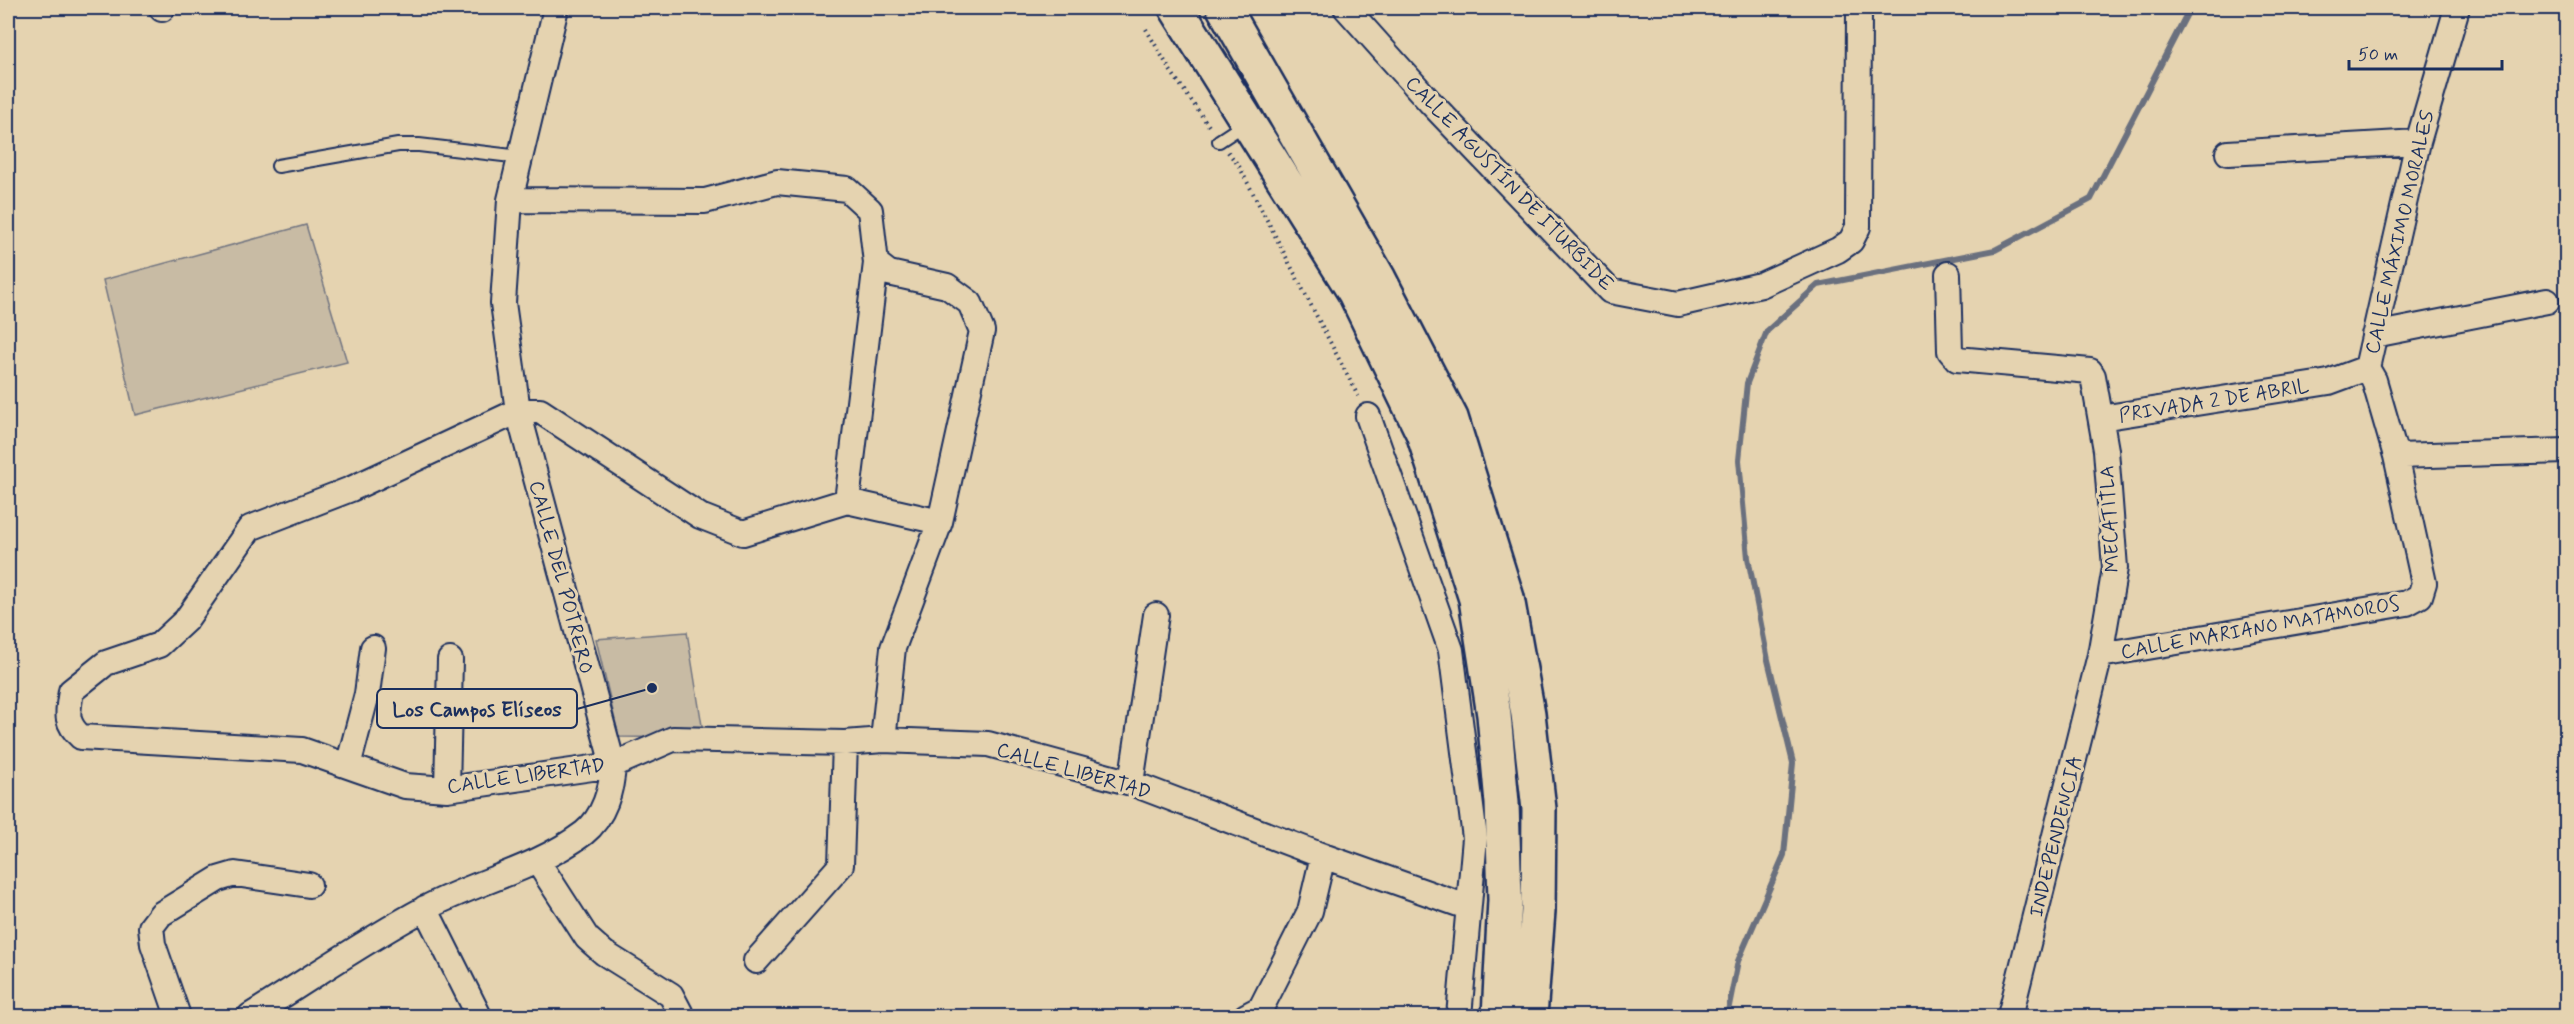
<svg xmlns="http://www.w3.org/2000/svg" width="2574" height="1024" viewBox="0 0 2574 1024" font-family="Mynerve,sans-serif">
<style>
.built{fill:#d6c7aa}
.green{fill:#c8bba4;stroke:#727581;stroke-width:1.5}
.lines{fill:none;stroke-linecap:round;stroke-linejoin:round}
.stream{stroke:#6b707e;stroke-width:6}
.lane-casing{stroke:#1b2f5e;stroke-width:16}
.street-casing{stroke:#1b2f5e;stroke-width:28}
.highway-casing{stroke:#1b2f5e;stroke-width:38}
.path{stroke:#1b2f5e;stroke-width:4;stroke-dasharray:1.5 4.5;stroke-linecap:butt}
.lane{stroke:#e5d3b0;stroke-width:12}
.street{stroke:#e5d3b0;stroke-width:24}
.highway{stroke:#e5d3b0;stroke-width:33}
.labels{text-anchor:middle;stroke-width:6;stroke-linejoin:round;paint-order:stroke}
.street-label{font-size:20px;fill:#1b2f5e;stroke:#e5d3b0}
.leader{fill:none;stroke:#1b2f5e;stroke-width:2}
.callout-dot{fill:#1b2f5e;stroke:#e5d3b0;stroke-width:2}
.callout{fill:#e5d3b0;stroke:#1b2f5e;stroke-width:2}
.callout-label{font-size:21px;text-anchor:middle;font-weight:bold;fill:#1b2f5e}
</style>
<rect width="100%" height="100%" fill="#e5d3b0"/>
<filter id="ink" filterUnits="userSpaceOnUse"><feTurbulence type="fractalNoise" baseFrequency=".0167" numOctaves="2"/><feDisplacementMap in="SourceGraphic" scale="12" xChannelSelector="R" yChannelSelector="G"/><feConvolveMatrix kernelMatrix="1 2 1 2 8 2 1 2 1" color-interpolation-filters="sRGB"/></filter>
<g filter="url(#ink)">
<path class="built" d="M 1822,1010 L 2001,1015 L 1822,1016 Z"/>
<path class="green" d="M 306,225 L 347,362 L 135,415 L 103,280 Z
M 687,632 L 704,738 L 619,737 L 596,639 Z"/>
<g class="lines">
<path class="stream" d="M 1727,1016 L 1738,961 L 1784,855 L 1793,763 L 1768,660 L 1748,558 L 1739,460 L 1747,383 L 1767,331 L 1818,285 L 1995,250 L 2091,199 L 2190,8"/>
<g class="lane-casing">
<path id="lane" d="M 1219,141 L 1248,122
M 278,166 L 398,145 L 419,145 L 520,157"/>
</g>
<g class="street-casing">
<path id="street" d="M 162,8 L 162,9
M 1346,8 L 1430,102 L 1610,291 L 1678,304 L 1761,285 L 1838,250 L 1851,241 L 1858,227 L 1859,8
M 2228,153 L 2418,142
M 510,200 L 705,201 L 777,182 L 847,189 L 870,210 L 876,263 L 889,273 L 947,286 L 970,303 L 982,331 L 940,522 L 893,648 L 883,740
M 1948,274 L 1950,351 L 1957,359 L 2090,371 L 2093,376 L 2106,450 L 2115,568 L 2100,655 L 2010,1016
M 2374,335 L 2547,301
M 1368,416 L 1451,650 L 1475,838 L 1459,1016
M 2101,418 L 2329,382 L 2367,368
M 2396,456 L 2566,451
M 847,501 L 876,263
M 940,522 L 847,501 L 743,533 L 700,516 L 540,411 L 518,411 L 351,489 L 250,528 L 186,620 L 159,645 L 106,663 L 71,691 C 68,712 64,722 81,737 L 302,750 L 405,786 L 447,789 L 613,765 L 673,739 L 845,743 L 883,740 L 988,744 L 1131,783 L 1323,856 L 1467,907
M 2100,655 L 2407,603 L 2420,596 L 2424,583 L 2396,456 L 2374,380 L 2367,368 L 2418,142 L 2457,8
M 348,766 L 367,694 L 373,648
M 1131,783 L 1156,615
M 447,789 L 450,660
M 538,862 L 587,938 L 604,953 L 671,995 L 682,1016
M 425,908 L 479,1016
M 756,961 L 841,865 L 845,743
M 178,1016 L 153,944 L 151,927 L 161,914 L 218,879 L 235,874 L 309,885
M 250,1016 C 307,981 364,941 424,909 C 476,881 535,870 584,833 C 604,817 612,789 613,765 L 518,411 L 503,303 L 510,200 L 556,8
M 1246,1016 L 1261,1008 L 1310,911 L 1323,856"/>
</g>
<g class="highway-casing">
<path id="highway" d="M 1176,8 L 1355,293 L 1423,433 L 1476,599 L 1494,715 L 1502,803 L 1505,900 L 1499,1016
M 1224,8 L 1379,279 L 1451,418 L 1507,598 L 1528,714 L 1539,809 L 1538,911 L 1530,1016"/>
</g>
<path class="path" d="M 1146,29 L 1170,70 L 1211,129
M 1228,152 L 1239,166 L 1358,396"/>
<use href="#lane" class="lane"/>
<use href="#street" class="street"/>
<use href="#highway" class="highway"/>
</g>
</g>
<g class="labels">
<g class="street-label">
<text transform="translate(1510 183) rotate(46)" y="7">CALLE AGUSTÍN DE ITURBIDE</text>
<text transform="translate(2399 232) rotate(-77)" y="7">CALLE MÁXIMO MORALES</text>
<text transform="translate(2214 400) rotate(-9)" y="7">PRIVADA 2 DE ABRIL</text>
<text transform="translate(2109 519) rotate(-93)" y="7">MECATITLA</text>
<text transform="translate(562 577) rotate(75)" y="7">CALLE DEL POTRERO</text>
<text transform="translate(2260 627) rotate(-10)" y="7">CALLE MARIANO MATAMOROS</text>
<text transform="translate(1074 770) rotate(16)" y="7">CALLE LIBERTAD</text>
<text transform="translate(526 775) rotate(-8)" y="7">CALLE LIBERTAD</text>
<text transform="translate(2055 836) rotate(-76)" y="7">INDEPENDENCIA</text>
</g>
</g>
<path class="leader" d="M652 688L577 709"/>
<circle class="callout-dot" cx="652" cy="688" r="6"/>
<rect class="callout" x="377" y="689" width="200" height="39" rx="6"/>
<g class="callout-label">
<text x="477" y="716">Los Campos Elíseos</text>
</g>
<rect width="2574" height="1024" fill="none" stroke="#e5d3b0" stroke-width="30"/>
<rect x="15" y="15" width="2544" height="994" fill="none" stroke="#1b2f5e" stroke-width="2" filter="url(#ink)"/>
<path d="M2349 60v9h153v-9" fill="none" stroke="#1b2f5e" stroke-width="3"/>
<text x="2358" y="60" font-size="18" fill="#1b2f5e" stroke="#e5d3b0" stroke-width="4.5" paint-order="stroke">50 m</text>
</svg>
